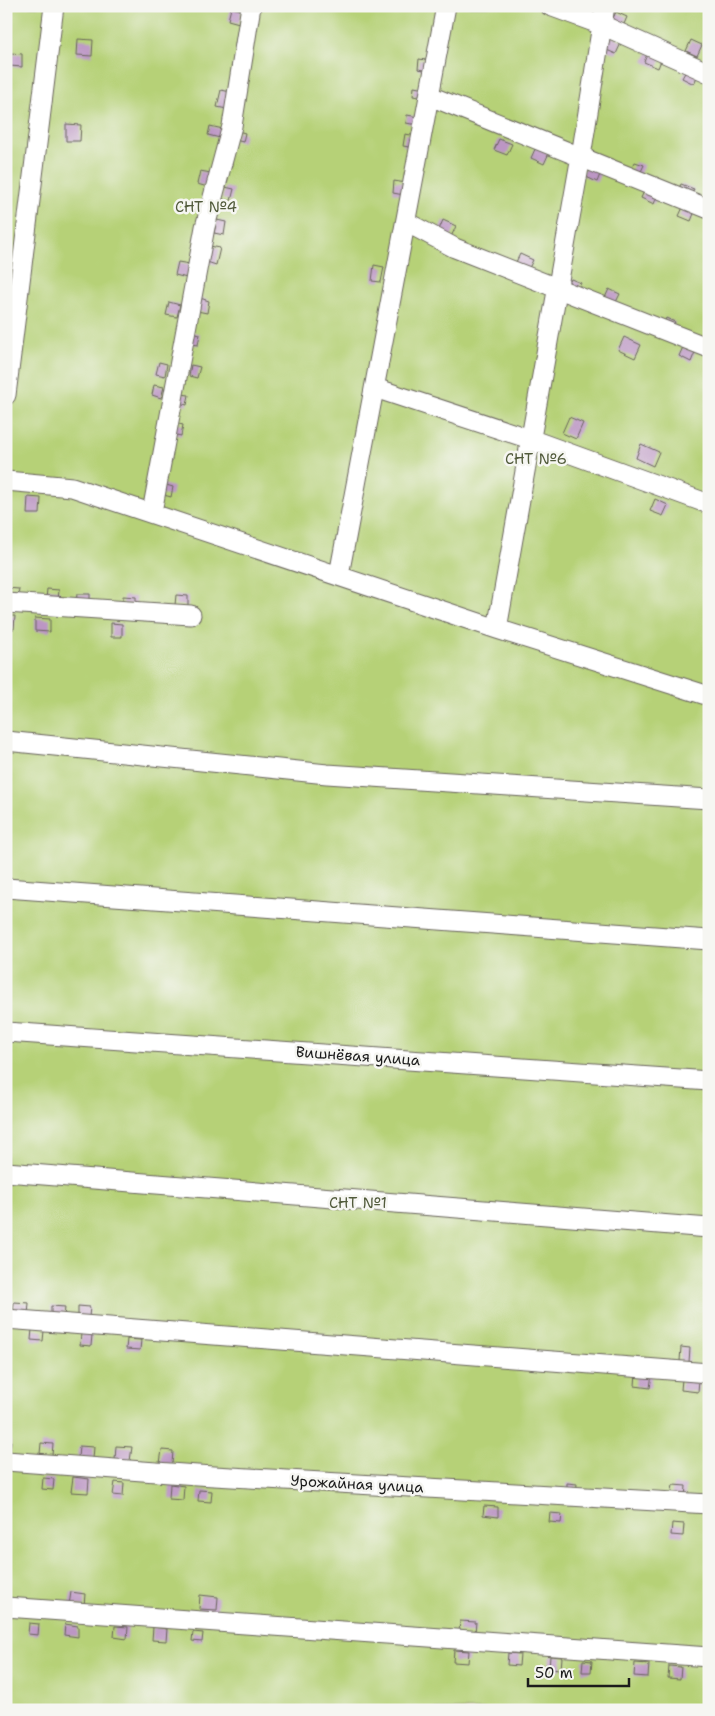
<svg xmlns="http://www.w3.org/2000/svg" width="715" height="1716" viewBox="0 0 715 1716" font-family="'Shantell Sans',sans-serif">
<style>
.green{fill:#b6d177;stroke:#69764a}
.building{fill:#bc96c4}
.lines{fill:none;stroke-linecap:round;stroke-linejoin:round}
.minor-casing{stroke:#67625a;stroke-width:21}
.minor{stroke:#fff;stroke-width:19}
.labels{text-anchor:middle;stroke-width:5;stroke-linejoin:round;paint-order:stroke}
.park-label{font-size:15px;fill:#525b3c;stroke:#f6f6f2}
.street-label{font-size:15px;fill:#1c1c1c;stroke:#f6f6f2}
</style>
<rect width="100%" height="100%" fill="#f6f6f2"/>
<filter id="ink" filterUnits="userSpaceOnUse"><feTurbulence type="fractalNoise" baseFrequency=".02" numOctaves="2"/><feDisplacementMap in="SourceGraphic" scale="10" xChannelSelector="R" yChannelSelector="G"/><feConvolveMatrix kernelMatrix="1 2 1 2 8 2 1 2 1" color-interpolation-filters="sRGB"/></filter>
<filter id="wash" filterUnits="userSpaceOnUse"><feTurbulence type="fractalNoise" baseFrequency=".0096" numOctaves="4" result="noise"/><feDisplacementMap in="SourceGraphic" scale="20" xChannelSelector="R" yChannelSelector="G"/><feGaussianBlur stdDeviation="1.12" result="paint"/><feColorMatrix in="noise" values="0 0 0 0 0 0 0 0 0 0 0 0 0 0 0 0 0 1.4 0 .05"/><feComposite in="paint" operator="in"/></filter>
<g filter="url(#wash)">
<rect width="100%" height="100%" fill="#f3e3cc"/>
<path class="green" d="M 6,6 L 709,6 L 709,1710 L 6,1710 Z"/>
<g id="blocks">
<path class="building" d="M 231,8 L 242,10 L 239,23 L 228,20 Z
M 616,12 L 627,17 L 622,29 L 610,24 Z
M 608,35 L 622,41 L 616,54 L 602,48 Z
M 78,39 L 93,40 L 92,56 L 77,55 Z
M 691,40 L 702,45 L 697,56 L 686,51 Z
M 648,52 L 662,58 L 658,68 L 644,62 Z
M 11,53 L 22,54 L 22,67 L 10,66 Z
M 419,59 L 432,61 L 430,71 L 418,69 Z
M 687,69 L 698,74 L 694,84 L 682,78 Z
M 414,87 L 425,89 L 424,98 L 413,96 Z
M 221,90 L 231,92 L 227,109 L 217,107 Z
M 407,115 L 418,117 L 417,125 L 406,123 Z
M 66,124 L 81,125 L 80,141 L 66,141 Z
M 210,126 L 223,129 L 220,138 L 208,135 Z
M 238,131 L 245,133 L 243,142 L 235,140 Z
M 405,134 L 417,136 L 415,148 L 403,146 Z
M 499,139 L 512,144 L 507,155 L 494,150 Z
M 536,147 L 549,153 L 544,164 L 531,158 Z
M 635,162 L 644,165 L 639,176 L 630,172 Z
M 586,165 L 601,172 L 597,182 L 582,175 Z
M 200,171 L 211,173 L 208,187 L 197,184 Z
M 394,181 L 406,183 L 404,195 L 393,193 Z
M 681,184 L 694,189 L 690,198 L 677,192 Z
M 225,187 L 234,189 L 231,201 L 222,199 Z
M 645,189 L 658,194 L 654,204 L 641,198 Z
M 706,191 L 709,193 L 709,204 L 702,201 Z
M 684,205 L 695,211 L 691,221 L 679,216 Z
M 217,220 L 226,222 L 224,235 L 214,233 Z
M 443,220 L 456,226 L 451,237 L 438,232 Z
M 210,246 L 220,248 L 216,265 L 207,262 Z
M 520,254 L 533,260 L 527,272 L 514,266 Z
M 178,262 L 190,264 L 187,278 L 175,275 Z
M 374,265 L 384,267 L 381,282 L 372,281 Z
M 571,279 L 581,283 L 577,292 L 567,288 Z
M 609,289 L 620,294 L 614,306 L 603,302 Z
M 200,298 L 209,301 L 207,313 L 197,311 Z
M 169,302 L 180,305 L 177,317 L 166,315 Z
M 666,318 L 675,322 L 671,329 L 663,325 Z
M 193,332 L 200,334 L 198,345 L 190,344 Z
M 624,337 L 641,345 L 635,358 L 618,350 Z
M 683,347 L 695,352 L 691,362 L 679,356 Z
M 159,362 L 167,364 L 165,376 L 156,374 Z
M 191,365 L 200,367 L 197,378 L 189,376 Z
M 154,385 L 164,387 L 161,398 L 152,395 Z
M 181,394 L 189,395 L 187,405 L 179,403 Z
M 569,417 L 583,423 L 576,439 L 562,433 Z
M 175,423 L 183,425 L 181,436 L 172,434 Z
M 641,444 L 659,452 L 653,466 L 636,458 Z
M 163,484 L 173,487 L 171,497 L 160,494 Z
M 28,497 L 41,498 L 40,514 L 27,514 Z
M 655,499 L 668,505 L 663,516 L 650,511 Z
M 6,588 L 19,589 L 18,598 L 6,597 Z
M 47,589 L 59,590 L 58,600 L 46,599 Z
M 77,594 L 90,594 L 90,604 L 76,603 Z
M 176,595 L 188,596 L 188,606 L 175,605 Z
M 123,596 L 136,597 L 136,605 L 123,604 Z
M 6,616 L 15,616 L 14,629 L 6,629 Z
M 35,618 L 50,619 L 50,632 L 35,631 Z
M 111,623 L 122,624 L 122,637 L 111,637 Z
M 14,1302 L 29,1303 L 28,1315 L 13,1314 Z
M 51,1306 L 65,1307 L 64,1318 L 51,1316 Z
M 78,1306 L 90,1307 L 89,1317 L 78,1316 Z
M 32,1329 L 44,1331 L 43,1341 L 31,1340 Z
M 6,1332 L 10,1332 L 9,1344 L 6,1343 Z
M 81,1333 L 92,1335 L 91,1346 L 80,1345 Z
M 127,1339 L 141,1340 L 140,1350 L 126,1349 Z
M 681,1347 L 690,1348 L 689,1362 L 680,1361 Z
M 636,1372 L 652,1374 L 650,1388 L 635,1386 Z
M 682,1379 L 699,1380 L 698,1392 L 681,1390 Z
M 6,1441 L 11,1441 L 10,1451 L 6,1450 Z
M 41,1443 L 53,1444 L 52,1455 L 40,1454 Z
M 79,1446 L 94,1447 L 93,1459 L 78,1458 Z
M 116,1446 L 132,1447 L 130,1461 L 115,1460 Z
M 162,1450 L 173,1451 L 172,1464 L 160,1463 Z
M 73,1477 L 89,1479 L 88,1493 L 71,1492 Z
M 43,1478 L 54,1479 L 53,1490 L 42,1489 Z
M 115,1482 L 124,1483 L 123,1496 L 113,1495 Z
M 567,1483 L 577,1484 L 576,1493 L 567,1492 Z
M 170,1484 L 184,1486 L 183,1500 L 169,1499 Z
M 673,1485 L 686,1486 L 685,1498 L 671,1497 Z
M 199,1490 L 212,1491 L 211,1502 L 198,1501 Z
M 484,1506 L 498,1507 L 498,1517 L 483,1515 Z
M 550,1513 L 562,1514 L 561,1523 L 549,1522 Z
M 672,1523 L 684,1524 L 683,1536 L 671,1535 Z
M 71,1592 L 85,1594 L 84,1606 L 69,1605 Z
M 200,1595 L 218,1597 L 217,1610 L 199,1609 Z
M 460,1621 L 476,1622 L 475,1633 L 459,1632 Z
M 29,1623 L 39,1624 L 38,1635 L 28,1634 Z
M 65,1624 L 78,1626 L 78,1637 L 64,1635 Z
M 115,1626 L 128,1627 L 127,1639 L 114,1637 Z
M 153,1627 L 167,1629 L 166,1641 L 152,1640 Z
M 193,1632 L 203,1633 L 202,1642 L 192,1641 Z
M 454,1650 L 469,1651 L 468,1663 L 453,1662 Z
M 508,1653 L 520,1654 L 519,1666 L 507,1665 Z
M 550,1656 L 562,1657 L 561,1670 L 549,1669 Z
M 583,1660 L 592,1661 L 591,1672 L 582,1672 Z
M 635,1663 L 649,1664 L 648,1677 L 634,1676 Z
M 669,1666 L 681,1667 L 680,1679 L 668,1678 Z
M 707,1668 L 709,1669 L 709,1679 L 706,1679 Z"/>
</g>
</g>
<g filter="url(#ink)">
<use href="#blocks" fill-opacity="0" stroke="#67625a" stroke-width="1"/>
<g class="lines">
<g class="minor-casing">
<path id="minor" d="M 550,6 L 602,25 L 709,73
M 430,96 L 709,209
M 406,222 L 455,248 L 709,348
M 375,388 L 530,439 L 709,504
M 6,395 L 54,6
M 6,481 L 72,487 L 497,629 L 709,696
M 152,512 L 205,227 L 232,126 L 251,6
M 339,575 L 446,6
M 6,603 L 191,615
M 497,629 L 581,156 L 605,6
M 6,741 L 327,774 L 709,799
M 6,888 L 709,940
M 6,1032 L 709,1081
M 6,1172 L 709,1228
M 6,1319 L 709,1373
M 6,1461 L 197,1475 L 709,1504
M 6,1607 L 709,1657"/>
</g>
<use href="#minor" class="minor"/>
</g>
</g>
<g class="labels">
<g class="park-label">
<text x="206" y="212">СНТ №4</text>
<text x="536" y="464">СНТ №6</text>
<text x="358" y="1208">СНТ №1</text>
</g>
<g class="street-label">
<text transform="translate(358 1056) rotate(4)" y="5">Вишнёвая улица</text>
<text transform="translate(357 1484) rotate(3)" y="5">Урожайная улица</text>
</g>
</g>
<rect width="715" height="1716" fill="none" stroke="#f6f6f2" stroke-width="25"/>
<path d="M528 1678v8h101v-8" fill="none" stroke="#1c1c1c" stroke-width="2.5"/>
<text x="535" y="1678" font-size="15" fill="#1c1c1c" stroke="#f6f6f2" stroke-width="4" paint-order="stroke">50 m</text>
</svg>
